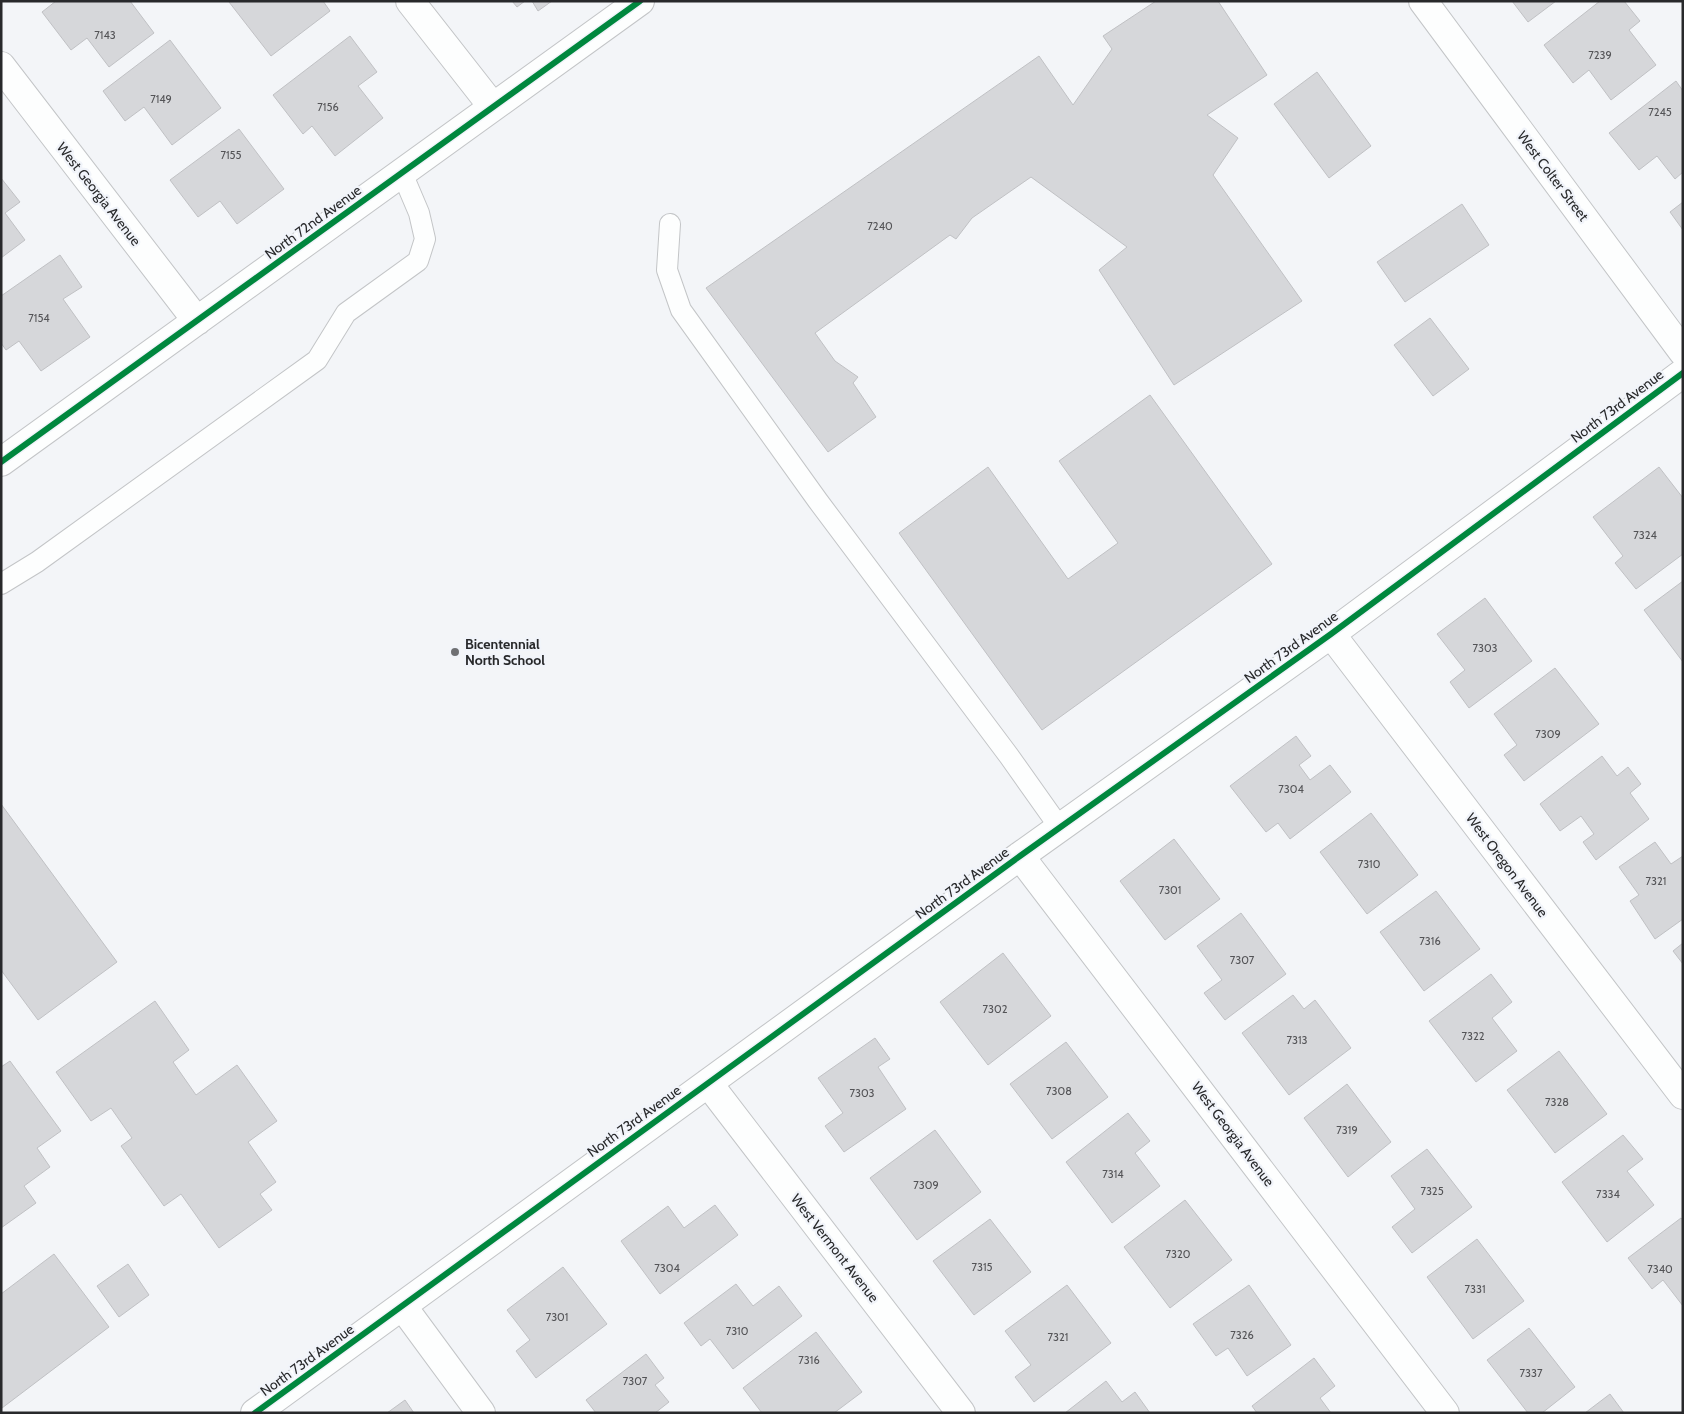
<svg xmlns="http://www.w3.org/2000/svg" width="1684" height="1414" viewBox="0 0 1684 1414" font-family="Cabin,sans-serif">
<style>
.building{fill:#d6d7da;stroke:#c0c1c4}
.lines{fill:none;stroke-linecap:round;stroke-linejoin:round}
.service-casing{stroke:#c3c5c7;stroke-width:22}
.minor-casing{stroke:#c3c5c7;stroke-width:30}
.service{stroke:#fdfefe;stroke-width:20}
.minor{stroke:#fdfefe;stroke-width:28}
.cycleway-casing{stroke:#f1f4fa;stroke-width:9}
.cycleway{stroke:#00873e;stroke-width:6}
.poi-dot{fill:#6f7073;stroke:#f1f4fa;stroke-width:2}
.labels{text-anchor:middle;stroke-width:4.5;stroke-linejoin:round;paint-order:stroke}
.number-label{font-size:11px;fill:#545457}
.street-label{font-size:14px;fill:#28292b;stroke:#f1f4fa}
.poi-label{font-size:14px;font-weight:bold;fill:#28292b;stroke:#f1f4fa;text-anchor:start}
</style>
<rect width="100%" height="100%" fill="#f3f5f8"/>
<path class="building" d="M 56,1 L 130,1 L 154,33 L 109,67 L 87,38 L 71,50 L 42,12 Z
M 323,1 L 330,11 L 271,56 L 229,2 Z
M 512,1 L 525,1 L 517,7 Z
M 532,1 L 552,1 L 538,11 Z
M 1156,1 L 1218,1 L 1267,75 L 1207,115 L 1238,138 L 1213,175 L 1302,301 L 1174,385 L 1099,270 L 1127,247 L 1031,177 L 972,218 L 956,239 L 950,235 L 815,333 L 835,361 L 858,377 L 853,383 L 876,417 L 828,452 L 706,288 L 1039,56 L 1073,105 L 1112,49 L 1103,36 Z
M 1512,1 L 1556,1 L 1528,22 Z
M 1600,1 L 1624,1 L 1640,21 L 1629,30 L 1656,65 L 1611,100 L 1589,70 L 1573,83 L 1544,45 Z
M 350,36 L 377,72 L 358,86 L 383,118 L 335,156 L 312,126 L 303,134 L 273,95 Z
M 170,40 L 221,108 L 172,145 L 144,107 L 125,121 L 103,91 Z
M 1317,72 L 1371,146 L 1329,178 L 1274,104 Z
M 1676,81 L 1683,91 L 1683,172 L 1675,179 L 1657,156 L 1639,170 L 1609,133 Z
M 239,129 L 284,189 L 237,224 L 220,201 L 198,217 L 170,180 Z
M 1,178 L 20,202 L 5,213 L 25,240 L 1,258 Z
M 1683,202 L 1683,230 L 1670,212 Z
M 1462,204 L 1489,245 L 1405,302 L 1377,262 Z
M 60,255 L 82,287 L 63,299 L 90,337 L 41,371 L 19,341 L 6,350 L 1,343 L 1,296 Z
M 1430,318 L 1469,369 L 1433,396 L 1394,345 Z
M 1150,395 L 1272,564 L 1042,730 L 899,533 L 988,467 L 1068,579 L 1118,543 L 1059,461 Z
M 1659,467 L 1683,498 L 1683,554 L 1636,589 L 1615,563 L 1623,556 L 1593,517 Z
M 1683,581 L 1683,662 L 1644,610 Z
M 1485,598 L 1532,661 L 1469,708 L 1450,682 L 1465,670 L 1437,634 Z
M 1555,668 L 1599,724 L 1524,781 L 1504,755 L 1517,745 L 1494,714 Z
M 1296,736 L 1311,756 L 1299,765 L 1310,780 L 1330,765 L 1351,792 L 1290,839 L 1278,823 L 1266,832 L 1230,786 Z
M 1602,756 L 1617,776 L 1628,767 L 1641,784 L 1630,793 L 1649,819 L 1596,860 L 1583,842 L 1594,834 L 1581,816 L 1560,831 L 1540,804 Z
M 1,804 L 117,962 L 38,1020 L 1,970 Z
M 1371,813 L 1418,875 L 1367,914 L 1320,852 Z
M 1174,839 L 1220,899 L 1165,940 L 1120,881 Z
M 1655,842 L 1671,864 L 1683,856 L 1683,919 L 1655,939 L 1630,901 L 1639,895 L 1619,867 Z
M 1436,891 L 1480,949 L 1424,991 L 1380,932 Z
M 1241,913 L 1286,974 L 1225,1020 L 1204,993 L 1222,980 L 1197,946 Z
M 1683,943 L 1683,964 L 1673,951 Z
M 1003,953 L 1051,1016 L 988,1065 L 940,1002 Z
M 1491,974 L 1512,1002 L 1492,1018 L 1517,1051 L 1476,1082 L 1429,1021 Z
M 1293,995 L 1304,1009 L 1315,1000 L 1351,1048 L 1289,1095 L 1242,1033 Z
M 155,1001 L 189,1050 L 173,1062 L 196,1095 L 237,1065 L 277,1121 L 248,1142 L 276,1182 L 260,1194 L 272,1210 L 219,1248 L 181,1194 L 164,1206 L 121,1146 L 132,1138 L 111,1108 L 91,1121 L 56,1072 Z
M 875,1038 L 890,1059 L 878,1067 L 906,1109 L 844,1152 L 825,1126 L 843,1113 L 818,1078 Z
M 1066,1042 L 1108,1097 L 1052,1139 L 1010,1084 Z
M 1559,1051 L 1607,1114 L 1555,1153 L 1507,1090 Z
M 10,1061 L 61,1131 L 37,1148 L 50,1167 L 24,1186 L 36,1203 L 1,1228 L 1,1067 Z
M 1347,1084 L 1391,1142 L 1348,1177 L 1304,1118 Z
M 1128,1113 L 1150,1141 L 1135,1153 L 1160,1186 L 1112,1223 L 1066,1162 Z
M 935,1130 L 981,1192 L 917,1240 L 870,1178 Z
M 1623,1135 L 1643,1159 L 1627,1171 L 1654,1205 L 1607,1242 L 1562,1182 Z
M 1427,1149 L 1472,1207 L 1412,1253 L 1392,1227 L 1415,1209 L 1391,1176 Z
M 1185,1200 L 1232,1260 L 1170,1308 L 1124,1247 Z
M 715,1205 L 738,1235 L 660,1294 L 621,1241 L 668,1206 L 684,1228 Z
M 1681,1218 L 1683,1220 L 1683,1306 L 1663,1280 L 1652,1289 L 1628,1258 Z
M 990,1219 L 1031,1272 L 974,1315 L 933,1261 Z
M 1477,1239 L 1524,1301 L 1473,1339 L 1427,1277 Z
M 54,1254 L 109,1327 L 2,1408 L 1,1294 Z
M 128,1264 L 149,1295 L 119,1317 L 97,1286 Z
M 563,1267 L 607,1324 L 536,1378 L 516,1351 L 530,1340 L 507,1310 Z
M 736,1284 L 753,1306 L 779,1286 L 802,1316 L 733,1369 L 710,1339 L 701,1346 L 684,1323 Z
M 1067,1285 L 1111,1343 L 1034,1402 L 1015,1377 L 1031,1365 L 1005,1331 Z
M 1249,1285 L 1291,1345 L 1247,1376 L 1228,1348 L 1216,1356 L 1193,1324 Z
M 1529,1328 L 1575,1387 L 1542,1413 L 1528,1413 L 1487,1360 Z
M 816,1332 L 862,1392 L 834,1413 L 762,1413 L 743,1388 Z
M 646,1354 L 664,1378 L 655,1385 L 669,1402 L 655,1413 L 596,1413 L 586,1400 Z
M 1314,1358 L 1335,1386 L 1320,1398 L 1331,1413 L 1257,1413 L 1252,1406 Z
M 1106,1381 L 1122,1402 L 1135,1392 L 1150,1413 L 1065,1413 Z
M 1610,1394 L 1624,1413 L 1585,1413 Z
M 405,1400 L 414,1413 L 387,1413 Z"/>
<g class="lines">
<g class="service-casing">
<path id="service" d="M 670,224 L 667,270 L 681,310 L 818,501 L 1009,756 L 1060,828
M 1,584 L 37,562 L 317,360 L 346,313 L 418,261 L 425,239 L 419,213 L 402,173"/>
</g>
<g class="minor-casing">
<path id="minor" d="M 410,1 L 493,107
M 1423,1 L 1683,352
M 1,66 L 197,321
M 1,462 L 640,1
M 1331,634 L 1683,1095
M 1020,856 L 1445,1413
M 708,1083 L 961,1413
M 403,1307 L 481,1413
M 255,1413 L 1020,856 L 1331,634 L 1683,373"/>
</g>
<use href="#service" class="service"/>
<use href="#minor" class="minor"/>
<g class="cycleway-casing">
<path id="cycleway" d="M 1,462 L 640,1
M 255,1413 L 1020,856 L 1331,634 L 1683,373"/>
</g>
<use href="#cycleway" class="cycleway"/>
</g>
<circle class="poi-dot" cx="455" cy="652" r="5"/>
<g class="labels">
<g class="number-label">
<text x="105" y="39">7143</text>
<text x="1600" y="59">7239</text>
<text x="161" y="103">7149</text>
<text x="328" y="111">7156</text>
<text x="1660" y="116">7245</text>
<text x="231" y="159">7155</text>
<text x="880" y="230">7240</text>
<text x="39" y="322">7154</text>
<text x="1645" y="539">7324</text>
<text x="1485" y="652">7303</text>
<text x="1548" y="738">7309</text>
<text x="1291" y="793">7304</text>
<text x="1369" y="868">7310</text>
<text x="1656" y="885">7321</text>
<text x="1170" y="894">7301</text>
<text x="1430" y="945">7316</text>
<text x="1242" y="964">7307</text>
<text x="995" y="1013">7302</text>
<text x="1473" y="1040">7322</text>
<text x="1297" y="1044">7313</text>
<text x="1059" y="1095">7308</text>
<text x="862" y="1097">7303</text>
<text x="1557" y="1106">7328</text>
<text x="1347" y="1134">7319</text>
<text x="1113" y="1178">7314</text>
<text x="926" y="1189">7309</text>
<text x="1432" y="1195">7325</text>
<text x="1608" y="1198">7334</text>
<text x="1178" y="1258">7320</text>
<text x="982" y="1271">7315</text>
<text x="667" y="1272">7304</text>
<text x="1660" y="1273">7340</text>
<text x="1475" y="1293">7331</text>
<text x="557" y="1321">7301</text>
<text x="737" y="1335">7310</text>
<text x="1242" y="1339">7326</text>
<text x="1058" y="1341">7321</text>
<text x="809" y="1364">7316</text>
<text x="1531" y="1377">7337</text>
<text x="635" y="1385">7307</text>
</g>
<g class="street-label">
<text transform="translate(1553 176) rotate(53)" y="5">West Colter Street</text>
<text transform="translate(99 194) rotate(52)" y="5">West Georgia Avenue</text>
<text transform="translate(313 222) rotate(-36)" y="5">North 72nd Avenue</text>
<text transform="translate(1617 406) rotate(-37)" y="5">North 73rd Avenue</text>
<text transform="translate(1291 647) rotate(-36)" y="5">North 73rd Avenue</text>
<text transform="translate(1507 865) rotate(53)" y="5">West Oregon Avenue</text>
<text transform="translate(962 883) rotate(-36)" y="5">North 73rd Avenue</text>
<text transform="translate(634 1121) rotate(-36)" y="5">North 73rd Avenue</text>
<text transform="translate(1233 1134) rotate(53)" y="5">West Georgia Avenue</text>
<text transform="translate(835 1248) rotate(52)" y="5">West Vermont Avenue</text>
<text transform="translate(307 1360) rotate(-36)" y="5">North 73rd Avenue</text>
</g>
<g class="poi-label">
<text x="465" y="649">Bicentennial<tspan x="465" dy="16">North School</tspan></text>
</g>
</g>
<rect width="1684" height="1414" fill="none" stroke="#28292b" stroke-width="5"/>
</svg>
